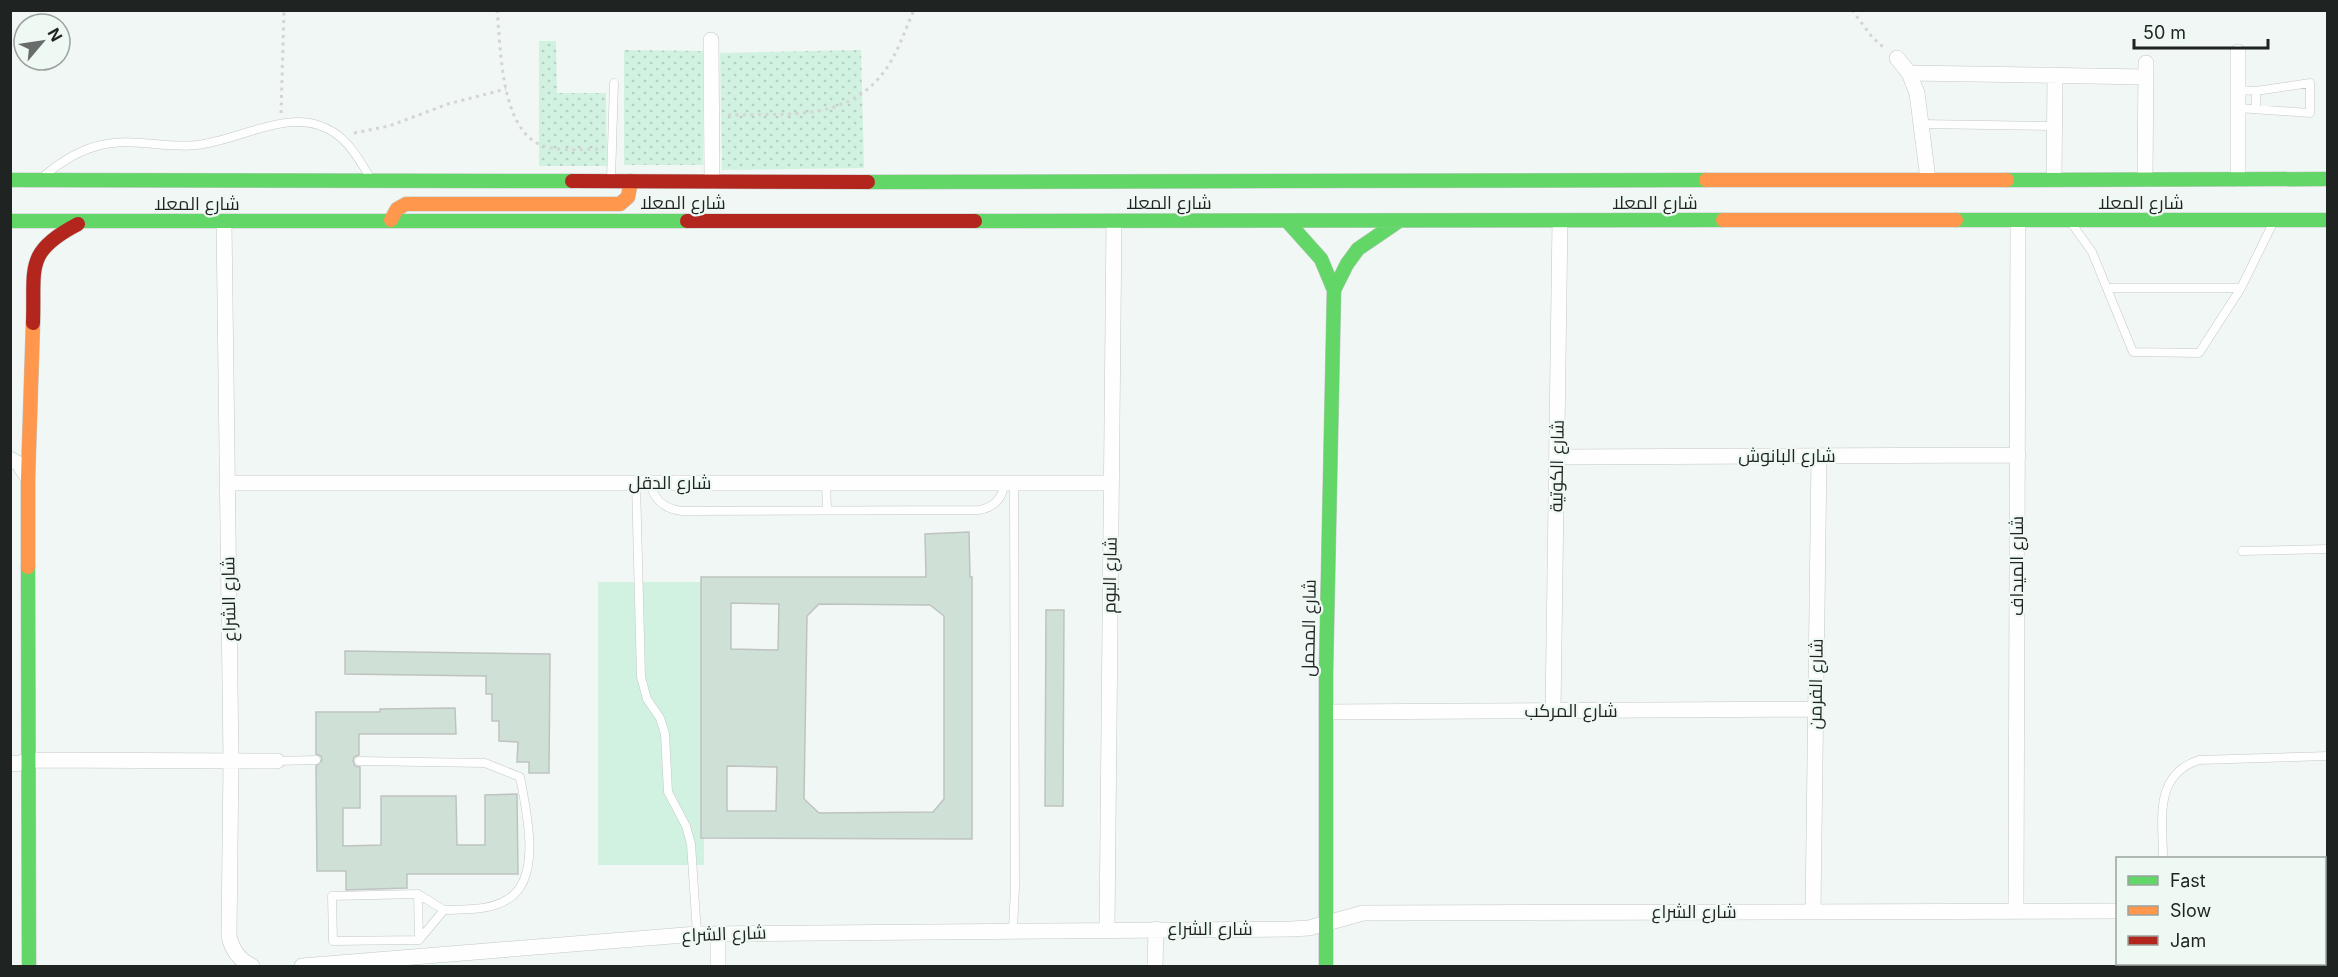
<svg xmlns="http://www.w3.org/2000/svg" width="2338" height="977" viewBox="0 0 2338 977" font-family="Inter,Cairo,sans-serif">
<style>
.grass{fill:#d2f2e1}
.park{fill:url(#park-dots)}
.building{fill:#cfe0d7;stroke:#bec3c0;stroke-width:1.5;fill-rule:evenodd}
.lines{fill:none;stroke-linecap:round;stroke-linejoin:round}
.lane-casing{stroke:#c3c8c6;stroke-width:9}
.street-casing{stroke:#c3c8c6;stroke-width:16}
.fast-casing{stroke:#c3c8c6;stroke-width:15}
.slow-casing{stroke:#c3c8c6;stroke-width:15}
.jam-casing{stroke:#c3c8c6;stroke-width:15}
.path{stroke:#d3d5d4;stroke-width:3;stroke-dasharray:3 4.5;stroke-linecap:butt}
.lane{stroke:#fdfefd;stroke-width:8}
.street{stroke:#fdfefd;stroke-width:15}
.fast{stroke:#63d668;stroke-width:14}
.slow{stroke:#ff974d;stroke-width:14}
.jam{stroke:#b3261e;stroke-width:14}
.labels{text-anchor:middle;stroke-width:4.5;stroke-linejoin:round;paint-order:stroke}
.street-label{font-size:18px;fill:#1f2321;stroke:#eff9f3}
</style>
<defs>
<pattern id="park-dots" width="8" height="8" patternUnits="userSpaceOnUse" patternTransform="scale(1.5)"><rect width="8" height="8" fill="#d2f2e1"/><path d="M2 2h.1M6 6h.1" fill="none" stroke="#b4cfc1" stroke-width="1.8" stroke-linecap="round"/></pattern>
</defs>
<rect width="100%" height="100%" fill="#f1f7f4"/>
<path class="grass" d="M 598,582 L 705,582 L 704,865 L 598,865 Z"/>
<path class="park" d="M 539,41 L 556,41 L 557,93 L 606,93 L 607,166 L 539,166 Z
M 624,50 L 703,51 L 703,165 L 624,165 Z
M 861,50 L 864,168 L 722,170 L 720,53 Z"/>
<path class="building" d="M 969,532 L 970,577 L 972,577 L 972,839 L 701,838 L 701,577 L 926,577 L 925,534 ZM 731,603 L 779,604 L 778,650 L 731,649 ZM 819,604 L 930,605 L 944,616 L 944,799 L 933,812 L 819,813 L 804,799 L 807,616 ZM 727,766 L 777,767 L 776,811 L 727,811 Z
M 1046,610 L 1064,610 L 1063,806 L 1045,806 Z
M 345,651 L 550,654 L 549,773 L 529,773 L 529,762 L 517,762 L 518,742 L 499,741 L 499,721 L 492,721 L 492,694 L 486,694 L 486,676 L 345,674 Z
M 455,708 L 456,734 L 359,734 L 359,755 L 354,757 L 353,761 L 355,766 L 360,767 L 360,808 L 343,808 L 343,846 L 381,845 L 381,796 L 456,796 L 457,845 L 485,845 L 485,795 L 517,794 L 518,874 L 407,874 L 407,888 L 346,890 L 346,871 L 317,871 L 316,766 L 322,760 L 321,756 L 316,754 L 316,712 L 380,712 L 380,709 Z"/>
<g class="lines">
<g class="lane-casing">
<path id="lane" d="M 2256,91 L 2256,108
M 2238,108 L 2310,113 L 2310,83 L 2256,91 L 2238,90
M 1921,124 L 2055,126
M 45,175 C 62,161 79,150 101,145 C 132,137 166,149 197,145 C 235,141 281,113 318,125 C 345,133 357,156 371,179
M 611,179 L 614,83
M 2072,224 L 2092,252 L 2133,352 L 2199,353 L 2241,288
M 2108,288 L 2241,288 L 2273,223
M 636,483 L 641,677 L 647,699 L 660,718 L 665,734 L 668,792 L 686,826 L 691,844 L 697,934
M 650,483 C 654,500 664,509 682,511 L 979,510 C 995,507 1003,498 1004,483
M 826,483 L 827,510
M 2242,551 L 2328,549
M 277,761 L 316,760
M 359,761 L 485,763 L 520,777 C 526,810 543,878 508,899 C 490,911 465,909 444,910
M 2163,858 C 2163,820 2153,775 2199,760 L 2328,756
M 418,894 L 444,910 L 419,940 L 333,941 L 332,896 Z
M 418,894 L 419,940
M 1013,930 L 1015,887 L 1014,483"/>
</g>
<g class="street-casing">
<path id="street" d="M 711,40 L 712,181
M 2238,52 L 2238,179
M 1897,58 L 1909,73 L 1917,93 L 1928,179
M 1909,73 L 2146,77
M 2054,179 L 2055,75
M 2145,179 L 2146,63
M 224,222 L 231,760 L 229,936 C 232,950 239,960 252,966
M 1557,457 L 2018,455
M 10,459 L 19,464 L 28,478
M 228,483 L 1111,483
M 1553,711 L 1560,221
M 1326,712 L 1816,709
M 10,763 L 17,764 L 28,760 L 277,761
M 2324,911 L 2328,911
M 1813,912 L 1819,456
M 2016,912 L 2018,221
M 1107,929 L 1114,221
M 302,966 L 697,934 L 1291,929 L 1309,928 L 1363,913 L 2118,911
M 718,966 L 718,934
M 1155,966 L 1156,929
M 2207,966 L 2207,964"/>
</g>
<g class="fast-casing">
<path id="fast" d="M 10,180 L 572,181
M 2007,180 L 2328,179
M 868,182 L 1706,180
M 1956,220 L 2328,220
M 10,221 L 687,221
M 975,221 L 1723,220
M 1287,221 L 1321,259 L 1334,290 L 1326,672 L 1326,966
M 1334,290 L 1347,264 L 1358,249 L 1399,221
M 28,567 L 29,966"/>
</g>
<g class="slow-casing">
<path id="slow" d="M 1706,180 L 2007,180
M 391,220 L 397,209 L 406,204 L 620,204 L 628,197 L 631,181
M 1723,220 L 1956,220
M 28,567 L 28,478 L 33,323"/>
</g>
<g class="jam-casing">
<path id="jam" d="M 572,181 L 868,182
M 687,221 L 975,221
M 33,323 C 35,268 24,252 78,224"/>
</g>
<path class="path" d="M 497,10 C 501,48 500,128 541,145 C 559,152 582,149 601,149
M 1852,10 L 1872,37 L 1884,48
M 281,113 L 284,10
M 728,115 C 786,113 848,123 886,69 C 898,52 905,30 914,10
M 354,133 L 389,126 L 448,104 L 506,89"/>
<use href="#lane" class="lane"/>
<use href="#street" class="street"/>
<use href="#fast" class="fast"/>
<use href="#slow" class="slow"/>
<use href="#jam" class="jam"/>
</g>
<g class="labels">
<g class="street-label">
<text x="683" y="209">شارع المعلا</text>
<text x="1169" y="209">شارع المعلا</text>
<text x="1655" y="209">شارع المعلا</text>
<text x="2141" y="209">شارع المعلا</text>
<text x="197" y="210">شارع المعلا</text>
<text x="1787" y="462">شارع البانوش</text>
<text transform="translate(1557 466) rotate(-89)" y="6">شارع الكوتية</text>
<text x="670" y="489">شارع الدقل</text>
<text transform="translate(2017 566) rotate(-90)" y="6">شارع الميداف</text>
<text transform="translate(1110 575) rotate(-89)" y="6">شارع البوم</text>
<text transform="translate(229 599) rotate(-91)" y="6">شارع الشراع</text>
<text transform="translate(1309 628) rotate(-89)" y="6">شارع المحمل</text>
<text transform="translate(1816 684) rotate(-89)" y="6">شارع الفرمن</text>
<text x="1571" y="717">شارع المركب</text>
<text x="1694" y="918">شارع الشراع</text>
<text x="1210" y="935">شارع الشراع</text>
<text transform="translate(724 934) rotate(-2)" y="6">شارع الشراع</text>
</g>
</g>
<rect width="2338" height="977" fill="none" stroke="#1f2321" stroke-width="24"/>
<rect x="2116" y="857" width="210" height="108" fill="#eff9f3" stroke="#9ca39f" stroke-width="1.5"/>
<rect x="2128" y="876" width="30" height="9" fill="#63d668" stroke="#9ca39f" stroke-width="1.5"/>
<text x="2170" y="887" font-size="18" fill="#1f2321">Fast</text>
<rect x="2128" y="906" width="30" height="9" fill="#ff974d" stroke="#9ca39f" stroke-width="1.5"/>
<text x="2170" y="917" font-size="18" fill="#1f2321">Slow</text>
<rect x="2128" y="936" width="30" height="9" fill="#b3261e" stroke="#9ca39f" stroke-width="1.5"/>
<text x="2170" y="947" font-size="18" fill="#1f2321">Jam</text>
<g transform="translate(42 42) rotate(61)"><circle r="28" fill="#eff9f3" stroke="#9ca39f" stroke-width="1.5"/>
<path d="M0-4.5L10 22L0 15L-10 22Z" fill="#686d6b"/>
<text y="-9" font-size="16" font-weight="bold" text-anchor="middle" fill="#1f2321">N</text>
</g>
<path d="M2134 39v9h134v-9" fill="none" stroke="#1f2321" stroke-width="3"/>
<text x="2143" y="39" font-size="18" fill="#1f2321" stroke="#eff9f3" stroke-width="4.5" paint-order="stroke">50 m</text>
</svg>
